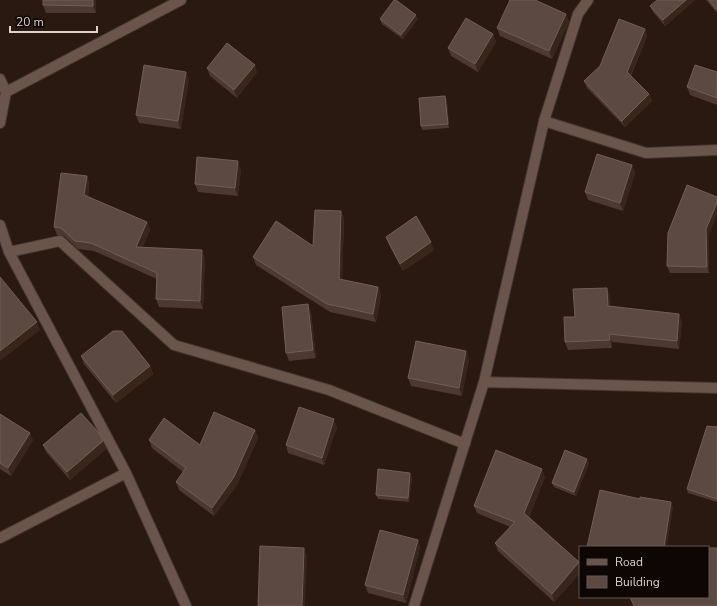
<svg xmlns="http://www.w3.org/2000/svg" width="717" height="606" viewBox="0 0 717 606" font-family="'Nunito Sans',sans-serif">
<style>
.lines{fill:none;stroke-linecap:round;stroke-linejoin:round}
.minor-casing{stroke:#433532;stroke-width:12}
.minor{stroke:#69554b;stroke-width:10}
.wall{fill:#4c3931}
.shaded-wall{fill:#38261d}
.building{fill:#5c4a42;stroke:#705f57}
</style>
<rect width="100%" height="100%" fill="#2a1911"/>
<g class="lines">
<g class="minor-casing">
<path id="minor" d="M 0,79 L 6,92 L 0,123
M 6,92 L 181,0
M 544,121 L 646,153 L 717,150
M 0,225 L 9,252 L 126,473 L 186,606
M 9,252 L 60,241 L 174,345 L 329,390 L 465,444
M 484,382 L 717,388
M 0,538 L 126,473
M 414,606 L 484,382 L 544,121 L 578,14 L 588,0"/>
</g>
<use href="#minor" class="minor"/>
</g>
<path class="wall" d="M 43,0 L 96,0 L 96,13 L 46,13 L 43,5 Z
M 657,0 L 695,0 L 665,26 L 653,12 L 650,6 Z
M 706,0 L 717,0 L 717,13 Z
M 566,14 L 569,22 L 552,59 L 500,36 L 497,28 Z
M 380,19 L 418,19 L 403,39 L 382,24 Z
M 645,29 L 647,36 L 631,76 L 649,94 L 652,101 L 625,127 L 587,88 L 584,81 Z
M 493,34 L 496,42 L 478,72 L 451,56 L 448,48 Z
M 207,68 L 257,72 L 237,98 L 210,76 Z
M 717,72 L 717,105 L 690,95 L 687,87 Z
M 189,79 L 181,129 L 139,123 L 136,115 Z
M 445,96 L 447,100 L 449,128 L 422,130 L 421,126 Z
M 632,165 L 635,173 L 623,211 L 588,200 L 585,192 Z
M 241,169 L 238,196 L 198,192 L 195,184 Z
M 87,176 L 89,184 L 88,197 L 147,222 L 150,230 L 142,248 L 205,258 L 203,309 L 159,307 L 156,299 L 157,279 L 94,251 L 78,249 L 64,236 L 57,235 L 54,227 Z
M 341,211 L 344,219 L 342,280 L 378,287 L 381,295 L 376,322 L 330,312 L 256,265 L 253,257 L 313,246 Z
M 709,235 L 709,273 L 670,273 L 667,266 Z
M 386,237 L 434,250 L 403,271 L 389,245 Z
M 610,296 L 610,306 L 682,322 L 679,349 L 612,342 L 612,348 L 568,350 L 565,342 L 575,317 Z
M 311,312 L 316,358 L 289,361 L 286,353 Z
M 81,356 L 150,366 L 153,374 L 116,403 L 84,364 Z
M 469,359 L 462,396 L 411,386 L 408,378 Z
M 0,414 L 33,440 L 11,476 L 0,469 Z
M 337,427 L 324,465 L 288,453 L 286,445 Z
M 717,427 L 717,502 L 688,493 L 687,489 Z
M 255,430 L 258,438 L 237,485 L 214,516 L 179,490 L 176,482 L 183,472 L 152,448 L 149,440 L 200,445 Z
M 103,441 L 106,449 L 70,480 L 46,452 L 43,445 Z
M 589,463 L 576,496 L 554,487 L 552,483 Z
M 412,477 L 409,502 L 378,499 L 376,495 Z
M 545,477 L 529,517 L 579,562 L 580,564 L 580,573 L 554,602 L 498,551 L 495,543 L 510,527 L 477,513 L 474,506 Z
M 418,540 L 420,548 L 406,603 L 368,593 L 365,585 Z"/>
<path class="shaded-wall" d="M 93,0 L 96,0 L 96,13 L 93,6 Z
M 686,0 L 695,0 L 665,26 L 663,20 Z
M 566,14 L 569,22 L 552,59 L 549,51 Z
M 416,15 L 418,19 L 403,39 L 401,35 Z
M 645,29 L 647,36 L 629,79 L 627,72 Z
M 493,34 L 496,42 L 478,72 L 475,64 Z
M 255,65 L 257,72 L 237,98 L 234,90 Z
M 186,72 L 189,79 L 181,129 L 178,121 Z
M 649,94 L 652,101 L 625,127 L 622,121 Z
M 445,96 L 447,100 L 449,128 L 448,124 Z
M 238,161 L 241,169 L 238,196 L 235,188 Z
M 632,165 L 635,173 L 623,211 L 620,203 Z
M 87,176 L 89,184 L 87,203 L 84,195 Z
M 717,203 L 717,215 L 709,235 L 709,273 L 707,267 L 706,229 Z
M 341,211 L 344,219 L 342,287 L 339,279 Z
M 147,222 L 150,230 L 139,255 L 136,247 Z
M 431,242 L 434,250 L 403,271 L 400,264 Z
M 202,250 L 205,258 L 203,309 L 200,301 Z
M 378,287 L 381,295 L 376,322 L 373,314 Z
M 607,288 L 610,296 L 611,314 L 608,306 Z
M 308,304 L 311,312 L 316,358 L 313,350 Z
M 679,314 L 682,322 L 679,349 L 677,341 Z
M 37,322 L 40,330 L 0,361 L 0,351 Z
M 609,334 L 612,342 L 612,348 L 610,340 Z
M 466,351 L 469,359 L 462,396 L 459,388 Z
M 150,366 L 153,374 L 116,403 L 113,395 Z
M 334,419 L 337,427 L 324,465 L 322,458 Z
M 255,430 L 258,438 L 237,485 L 214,516 L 212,508 Z
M 30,433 L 33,440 L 11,476 L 8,468 Z
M 103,441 L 106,449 L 70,480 L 67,472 Z
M 587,459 L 589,463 L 576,496 L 574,492 Z
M 542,469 L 545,477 L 527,521 L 524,513 Z
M 410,473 L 412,477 L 409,502 L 408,498 Z
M 671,502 L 673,508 L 667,547 L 664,547 Z
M 418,540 L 420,548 L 406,603 L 403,595 Z
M 304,548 L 307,556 L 305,606 L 302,606 Z
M 579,562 L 580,573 L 554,602 L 552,594 Z"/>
<path class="building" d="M 43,0 L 93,0 L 93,6 L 43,5 Z
M 394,0 L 396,0 L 416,15 L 401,35 L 380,19 Z
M 510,0 L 535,0 L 566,14 L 549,51 L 497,28 Z
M 657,0 L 686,0 L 663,20 L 650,6 Z
M 709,0 L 717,0 L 717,10 Z
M 466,18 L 493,34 L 475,64 L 448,48 Z
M 619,19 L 645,29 L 627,72 L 649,94 L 622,121 L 584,81 L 600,66 Z
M 227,43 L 255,65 L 234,90 L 207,68 Z
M 144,65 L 186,72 L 178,121 L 136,115 Z
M 695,65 L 717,72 L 717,98 L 687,87 Z
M 445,96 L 448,124 L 421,126 L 419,98 Z
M 597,154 L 632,165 L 620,203 L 585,192 Z
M 197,157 L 238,161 L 235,188 L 195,184 Z
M 61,173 L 87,176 L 84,195 L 147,222 L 136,247 L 202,250 L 200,301 L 156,299 L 157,273 L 91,243 L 75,241 L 61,228 L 54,227 Z
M 687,185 L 717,197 L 717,203 L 706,229 L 707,267 L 667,266 L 668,233 Z
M 315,210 L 341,211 L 339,279 L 378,287 L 373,314 L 327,304 L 253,257 L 276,221 L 313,246 Z
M 416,216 L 431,242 L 400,264 L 386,237 Z
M 0,277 L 37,322 L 0,351 Z
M 607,288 L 608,306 L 679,314 L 677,341 L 609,334 L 610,340 L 565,342 L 564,317 L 575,317 L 573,289 Z
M 308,304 L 313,350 L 286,353 L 282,307 Z
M 113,331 L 122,331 L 150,366 L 113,395 L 81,356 Z
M 416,341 L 466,351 L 459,388 L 408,378 Z
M 299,407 L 334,419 L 322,458 L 286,445 Z
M 214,412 L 255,430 L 234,477 L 212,508 L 176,482 L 186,468 L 149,440 L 164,418 L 200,445 Z
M 81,413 L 99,433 L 103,441 L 67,472 L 43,445 Z
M 0,414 L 30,433 L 8,468 L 0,463 Z
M 707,426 L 717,427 L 717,499 L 687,489 Z
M 496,450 L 542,469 L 524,513 L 579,562 L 552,594 L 495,543 L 515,522 L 474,506 Z
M 565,450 L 587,459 L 574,492 L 552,483 Z
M 378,469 L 410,473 L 408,498 L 376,495 Z
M 600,490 L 640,499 L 640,497 L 671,502 L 664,547 L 587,547 Z
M 380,530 L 418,540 L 403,595 L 365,585 Z
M 260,546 L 304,548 L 302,606 L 258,606 Z
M 708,548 L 717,548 L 717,606 L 634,606 L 630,597 L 708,597 Z"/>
<rect x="579" y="546" width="130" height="52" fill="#0d0604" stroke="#615854"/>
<rect x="587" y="559" width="20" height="6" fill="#69554b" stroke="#615854"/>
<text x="615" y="566" font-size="12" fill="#dfd2cd">Road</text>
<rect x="587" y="576" width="20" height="12" fill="#5c4a42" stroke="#615854"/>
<text x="615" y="586" font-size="12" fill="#dfd2cd">Building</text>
<path d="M10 26v6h87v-6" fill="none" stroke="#dfd2cd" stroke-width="2"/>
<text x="16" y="26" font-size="12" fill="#dfd2cd" stroke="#0d0604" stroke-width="3" paint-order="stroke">20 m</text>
</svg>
